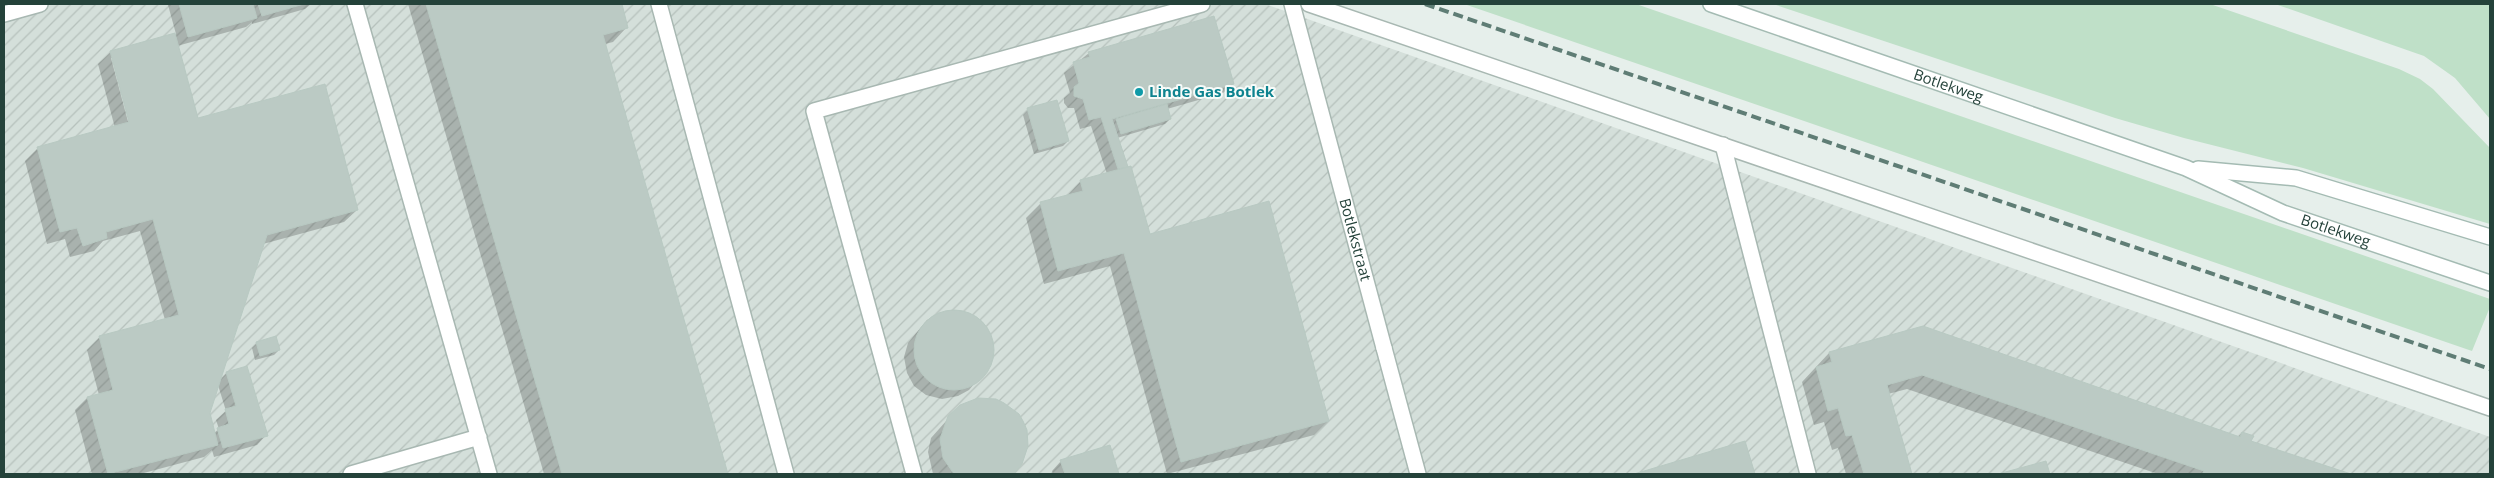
<svg xmlns="http://www.w3.org/2000/svg" width="2494" height="478" viewBox="0 0 2494 478" font-family="'Open Sans',sans-serif">
<style>
.industrial{fill:url(#industrial-furrows)}
.green{fill:#bfe0c8}
.shadow{fill:#0003;fill-rule:evenodd}
.building{fill:#bbcac4;stroke:#b8c9c2}
.lines{fill:none;stroke-linecap:round;stroke-linejoin:round}
.service-casing{stroke:#a8b8b2;stroke-width:18}
.minor-casing{stroke:#a8b8b2;stroke-width:18}
.secondary-casing{stroke:#a4bbb3;stroke-width:18}
.service{stroke:#fff;stroke-width:15}
.minor{stroke:#fff;stroke-width:15}
.secondary{stroke:#fff;stroke-width:15}
.rail{stroke:#5f7d75;stroke-width:4;stroke-dasharray:10 5;stroke-linecap:butt}
.culture-dot{fill:#0f9aa8;stroke:#f7fbf9;stroke-width:2}
.labels{text-anchor:middle;stroke-width:4;stroke-linejoin:round;paint-order:stroke}
.street-label{font-size:15px;fill:#24423a;stroke:#f7fbf9}
.culture-label{font-size:15px;font-weight:bold;fill:#0d838f;stroke:#f7fbf9;text-anchor:start}
</style>
<defs>
<pattern id="industrial-furrows" width="10" height="10" patternUnits="userSpaceOnUse" patternTransform="scale(1.25)"><rect width="10" height="10" fill="#d4dfda"/><path d="M-1 1l2-2M0 10L10 0M9 11l2-2" fill="none" stroke="#b6c1bc"/></pattern>
</defs>
<rect width="100%" height="100%" fill="#e6efeb"/>
<path class="industrial" d="M 4,4 L 1265,4 L 2490,437 L 2490,474 L 4,474 Z"/>
<path class="green" d="M 1464,4 L 1636,4 L 2490,299 L 2490,307 L 2472,351 Z
M 1773,4 L 2210,4 L 2399,69 L 2420,79 L 2433,89 L 2490,148 L 2490,224 L 2303,168 L 2184,138 L 2115,118 Z
M 2275,4 L 2490,4 L 2490,119 L 2455,78 L 2424,56 Z"/>
<path class="shadow" d="M 170,4 L 311,4 L 305,9 L 252,24 L 252,22 L 246,27 L 177,46 L 198,119 L 357,210 L 344,222 L 263,244 L 219,381 L 227,373 L 266,435 L 257,445 L 214,457 L 212,450 L 204,457 L 140,474 L 92,474 L 75,410 L 87,398 L 99,395 L 87,350 L 99,338 L 165,320 L 140,231 L 103,241 L 94,251 L 70,257 L 65,239 L 47,244 L 25,161 L 37,149 L 115,128 L 98,64 L 111,52 L 176,34 L 168,5 ZM 111,58 L 113,58 L 132,128 L 130,129 ZM 218,385 L 226,411 L 216,420 L 219,429 L 214,433 L 209,413 Z
M 408,4 L 620,4 L 627,27 L 613,42 L 605,44 L 726,474 L 544,474 Z
M 1089,53 L 1233,84 L 1223,93 L 1167,109 L 1170,119 L 1165,124 L 1117,138 L 1126,166 L 1123,169 L 1149,235 L 1328,421 L 1314,435 L 1167,474 L 1110,266 L 1044,284 L 1026,218 L 1040,204 L 1067,196 L 1081,181 L 1107,174 L 1091,126 L 1080,129 L 1074,108 L 1068,108 L 1064,103 L 1064,98 L 1070,93 L 1064,73 Z
M 1028,110 L 1068,141 L 1063,146 L 1034,154 L 1023,115 Z
M 954,310 L 970,314 L 983,323 L 991,338 L 993,353 L 989,366 L 969,390 L 958,396 L 942,399 L 926,395 L 914,386 L 907,373 L 904,357 L 908,343 L 927,320 L 940,313 Z
M 1923,327 L 2238,437 L 2242,433 L 2250,442 L 2347,474 L 2158,474 L 1907,389 L 1888,394 L 1911,474 L 1846,474 L 1838,448 L 1832,450 L 1824,422 L 1814,425 L 1802,382 L 1829,353 Z
M 257,343 L 279,350 L 274,355 L 255,360 L 252,348 Z
M 955,411 L 1021,463 L 1012,474 L 933,474 L 928,452 L 931,438 Z
M 1744,443 L 1754,474 L 1639,474 Z
M 1109,447 L 1118,474 L 1053,474 L 1052,471 L 1061,461 Z"/>
<path class="building" d="M 179,4 L 253,4 L 257,18 L 188,37 Z
M 258,4 L 304,4 L 262,16 Z
M 426,4 L 622,4 L 628,28 L 603,35 L 728,474 L 562,474 Z
M 1214,16 L 1234,84 L 1112,119 L 1128,167 L 1118,169 L 1101,117 L 1089,120 L 1083,99 L 1074,96 L 1074,87 L 1079,83 L 1073,62 L 1090,57 L 1088,52 Z
M 175,33 L 198,118 L 325,84 L 358,210 L 267,235 L 210,413 L 218,445 L 108,474 L 87,397 L 113,390 L 99,336 L 179,315 L 153,219 L 106,232 L 107,238 L 83,246 L 77,228 L 60,232 L 37,147 L 129,122 L 110,51 Z
M 1057,100 L 1069,141 L 1039,150 L 1027,108 Z
M 1167,104 L 1171,119 L 1121,134 L 1116,119 Z
M 1131,166 L 1150,234 L 1269,201 L 1329,421 L 1181,462 L 1124,253 L 1058,271 L 1040,202 L 1083,191 L 1080,180 Z
M914 350a40 40 0 1 1 80 0a40 40 0 1 1-80 0Z
M 1923,326 L 2240,437 L 2242,432 L 2254,436 L 2251,441 L 2351,474 L 2202,474 L 2204,471 L 1922,375 L 1887,385 L 1912,474 L 1864,474 L 1852,435 L 1846,436 L 1838,408 L 1828,411 L 1816,367 L 1832,362 L 1829,352 Z
M 276,336 L 280,350 L 260,356 L 256,342 Z
M 247,366 L 268,436 L 223,448 L 217,428 L 229,424 L 225,409 L 236,406 L 226,372 Z
M 978,398 L 996,399 L 1004,403 L 1019,414 L 1023,421 L 1027,430 L 1028,446 L 1022,464 L 1014,474 L 954,474 L 943,458 L 940,439 L 948,416 L 960,405 Z
M 1745,441 L 1755,474 L 1634,474 Z
M 1110,445 L 1119,474 L 1065,474 L 1060,460 Z
M 2046,461 L 2050,474 L 1998,474 Z"/>
<g class="lines">
<g class="service-casing">
<path id="service" d="M 355,4 L 489,474
M 659,4 L 786,474
M 4,14 L 40,4
M 1723,145 L 1808,474
M 1384,348 L 1418,474
M 351,474 L 479,437
M 914,474 L 814,111 L 1202,4"/>
</g>
<g class="minor-casing">
<g id="minor">
<path id="s1" d="M 1292,4 L 1384,348"/>
<path d="M 1309,4 L 2490,408"/>
</g>
</g>
<g class="secondary-casing">
<g id="secondary">
<path id="s2" d="M 1711,4 L 2186,168 L 2283,213 L 2490,283"/>
<path d="M 2198,169 L 2296,178 L 2490,237"/>
</g>
</g>
<use href="#service" class="service"/>
<use href="#minor" class="minor"/>
<use href="#secondary" class="secondary"/>
<path class="rail" d="M 1425,4 L 2490,369"/>
</g>
<circle class="culture-dot" cx="1139" cy="92" r="5"/>
<g class="labels">
<g class="street-label">
<text dy="5" stroke="none"><textPath href="#s2" startOffset="251">Botlekweg</textPath></text>
<text dy="5" stroke="none"><textPath href="#s2" startOffset="665">Botlekweg</textPath></text>
<text dy="5" stroke="none"><textPath href="#s1" startOffset="244">Botlekstraat</textPath></text>
</g>
<g class="culture-label">
<text x="1149" y="97">Linde Gas Botlek</text>
</g>
</g>
<rect width="2494" height="478" fill="none" stroke="#24423a" stroke-width="10"/>
</svg>
